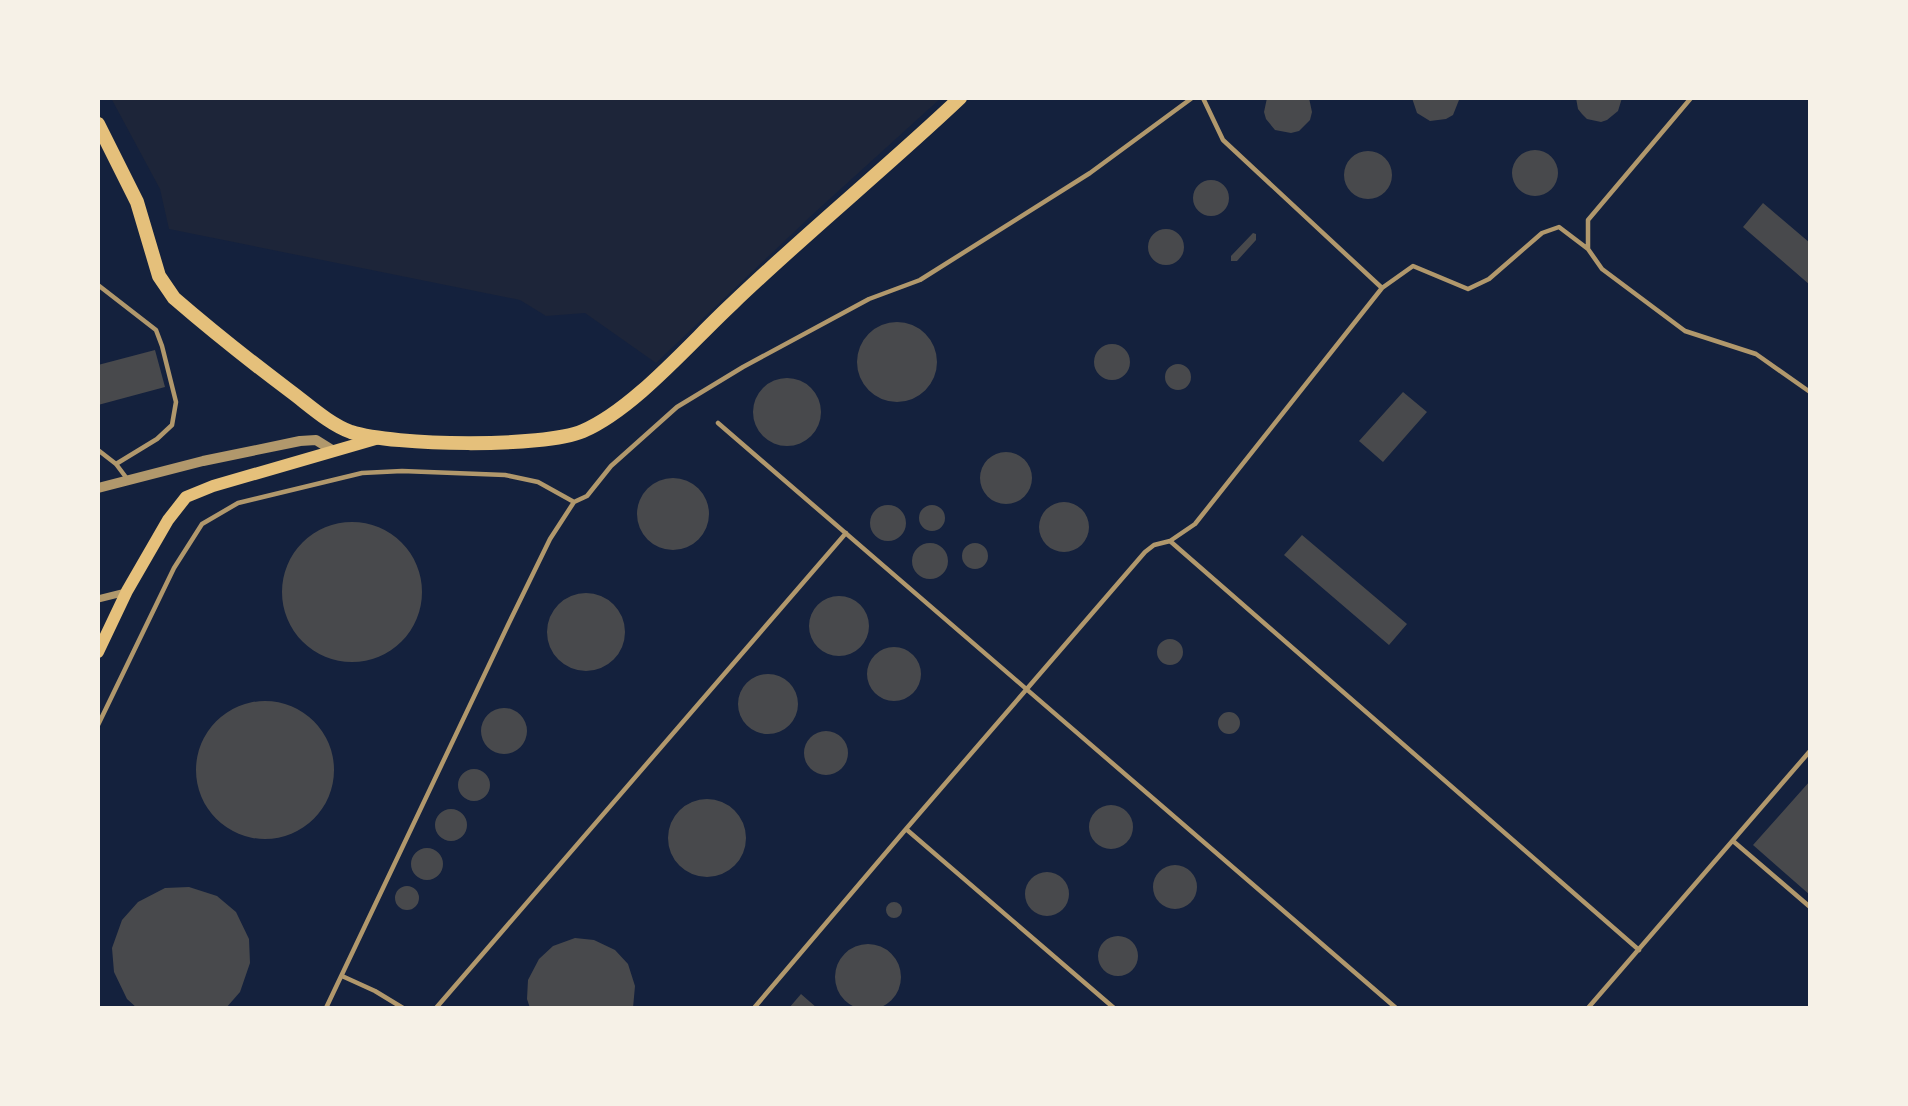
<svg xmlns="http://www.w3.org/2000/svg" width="1908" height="1106" viewBox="0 0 1908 1106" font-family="Barlow,sans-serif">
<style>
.green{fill:#1d2539}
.building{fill:#48494c}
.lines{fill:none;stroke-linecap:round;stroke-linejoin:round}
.service{stroke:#b1986c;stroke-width:4.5}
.minor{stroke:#b1986c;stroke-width:7}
.tertiary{stroke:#b1986c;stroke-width:10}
.secondary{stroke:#e5c07b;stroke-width:12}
.trunk{stroke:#e5c07b;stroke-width:14}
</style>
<rect width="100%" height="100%" fill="#14213d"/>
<path class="green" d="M 111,98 L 941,98 L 812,215 L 656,363 L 585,313 L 546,316 L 520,300 L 169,229 L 160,189 Z"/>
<path class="building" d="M 1267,98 L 1309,98 L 1312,112 L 1310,120 L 1299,131 L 1291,133 L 1275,130 L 1266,119 L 1264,112 Z
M 1412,98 L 1459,98 L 1459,100 L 1453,115 L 1446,119 L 1430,121 L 1417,113 Z
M 1576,98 L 1622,98 L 1618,111 L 1607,120 L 1601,122 L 1587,119 L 1582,114 L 1578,109 Z
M1512 173a23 23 0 1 1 46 0a23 23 0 1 1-46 0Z
M1344 175a24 24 0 1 1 48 0a24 24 0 1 1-48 0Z
M1193 198a18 18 0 1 1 36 0a18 18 0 1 1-36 0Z
M 1763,203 L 1810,243 L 1810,285 L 1743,227 Z
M1148 247a18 18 0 1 1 36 0a18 18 0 1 1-36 0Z
M 1253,233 L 1256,234 L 1256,240 L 1237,261 L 1231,261 L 1231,256 Z
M857 362a40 40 0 1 1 80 0a40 40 0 1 1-80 0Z
M1094 362a18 18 0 1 1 36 0a18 18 0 1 1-36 0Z
M 155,350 L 165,387 L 98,405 L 98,365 Z
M1165 377a13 13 0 1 1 26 0a13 13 0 1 1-26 0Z
M753 412a34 34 0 1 1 68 0a34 34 0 1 1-68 0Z
M 1403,392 L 1427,412 L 1383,462 L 1359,441 Z
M980 478a26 26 0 1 1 52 0a26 26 0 1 1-52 0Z
M637 514a36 36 0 1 1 72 0a36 36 0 1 1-72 0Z
M1039 527a25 25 0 1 1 50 0a25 25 0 1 1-50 0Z
M870 523a18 18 0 1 1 36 0a18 18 0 1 1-36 0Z
M919 518a13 13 0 1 1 26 0a13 13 0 1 1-26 0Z
M282 592a70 70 0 1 1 140 0a70 70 0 1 1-140 0Z
M 1302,535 L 1407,624 L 1389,645 L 1284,555 Z
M962 556a13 13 0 1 1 26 0a13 13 0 1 1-26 0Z
M912 561a18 18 0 1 1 36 0a18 18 0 1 1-36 0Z
M547 632a39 39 0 1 1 78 0a39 39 0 1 1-78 0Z
M809 626a30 30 0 1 1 60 0a30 30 0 1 1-60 0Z
M1157 652a13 13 0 1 1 26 0a13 13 0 1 1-26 0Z
M867 674a27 27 0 1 1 54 0a27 27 0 1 1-54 0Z
M738 704a30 30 0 1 1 60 0a30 30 0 1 1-60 0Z
M196 770a69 69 0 1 1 138 0a69 69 0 1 1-138 0Z
M481 731a23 23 0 1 1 46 0a23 23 0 1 1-46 0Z
M1218 723a11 11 0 1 1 22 0a11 11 0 1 1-22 0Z
M804 753a22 22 0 1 1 44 0a22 22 0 1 1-44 0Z
M458 785a16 16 0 1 1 32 0a16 16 0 1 1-32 0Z
M 1810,781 L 1810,895 L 1753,845 Z
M668 838a39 39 0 1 1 78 0a39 39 0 1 1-78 0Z
M1089 827a22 22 0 1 1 44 0a22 22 0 1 1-44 0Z
M435 825a16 16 0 1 1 32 0a16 16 0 1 1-32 0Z
M411 864a16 16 0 1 1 32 0a16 16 0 1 1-32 0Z
M1153 887a22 22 0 1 1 44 0a22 22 0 1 1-44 0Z
M1025 894a22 22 0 1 1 44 0a22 22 0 1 1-44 0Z
M395 898a12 12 0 1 1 24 0a12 12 0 1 1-24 0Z
M 189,887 L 217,896 L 236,912 L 249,939 L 250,963 L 240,992 L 226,1008 L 137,1008 L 127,999 L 114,972 L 112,948 L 122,920 L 138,902 L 165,888 Z
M886 910a8 8 0 1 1 16 0a8 8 0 1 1-16 0Z
M1098 956a20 20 0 1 1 40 0a20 20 0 1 1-40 0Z
M 575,938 L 594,940 L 615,950 L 628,964 L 635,986 L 633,1008 L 530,1008 L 527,999 L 528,980 L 539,959 L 553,946 Z
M835 977a33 33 0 1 1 66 0a33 33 0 1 1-66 0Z
M 801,994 L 817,1008 L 789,1008 Z"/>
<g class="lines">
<path class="service" d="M 1588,248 L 1588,220 L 1691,98
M 98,285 L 156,330 L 162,346 L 176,402 L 172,425 L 157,439 L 116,464
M 1382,288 L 1413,266 L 1468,289 L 1489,279 L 1542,233 L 1559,227 L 1588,249 L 1602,269 L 1685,331 L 1756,354 L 1810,392
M 718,423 L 1396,1008
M 98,450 L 116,464 L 128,480
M 1170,541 L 1195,524 L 1382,288 L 1223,140 L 1203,98
M 98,725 L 174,568 L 202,524 L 238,503 L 362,473 L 402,471 L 505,475 L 538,482 L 574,502 L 587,496 L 611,466 L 677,407 L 743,367 L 869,299 L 920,280 L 1090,173 L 1192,98
M 906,829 L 1114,1008
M 1733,841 L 1810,907
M 342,976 L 375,991 L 403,1008
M 326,1008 L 508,625 L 550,539 L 574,502
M 436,1008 L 846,533
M 754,1008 L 906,829 L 1145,552 L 1154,545 L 1170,541 L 1639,950
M 1588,1008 L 1810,751"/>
<path class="minor" d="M 98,599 L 126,592"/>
<path class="tertiary" d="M 98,488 L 203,461 L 300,441 L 316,440 L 332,450"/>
<path class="secondary" d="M 98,652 L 127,591 L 168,520 L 186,497 L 213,486 L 379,438"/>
<path class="trunk" d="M 98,124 L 137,202 L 159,276 L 174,298 C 211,330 250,361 290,391 C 309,405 329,424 351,432 C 394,446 543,448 583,431 C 634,409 690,343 732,304 C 806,233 886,168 960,98"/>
</g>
<rect width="1908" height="1106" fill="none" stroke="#f6f1e7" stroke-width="200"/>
</svg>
